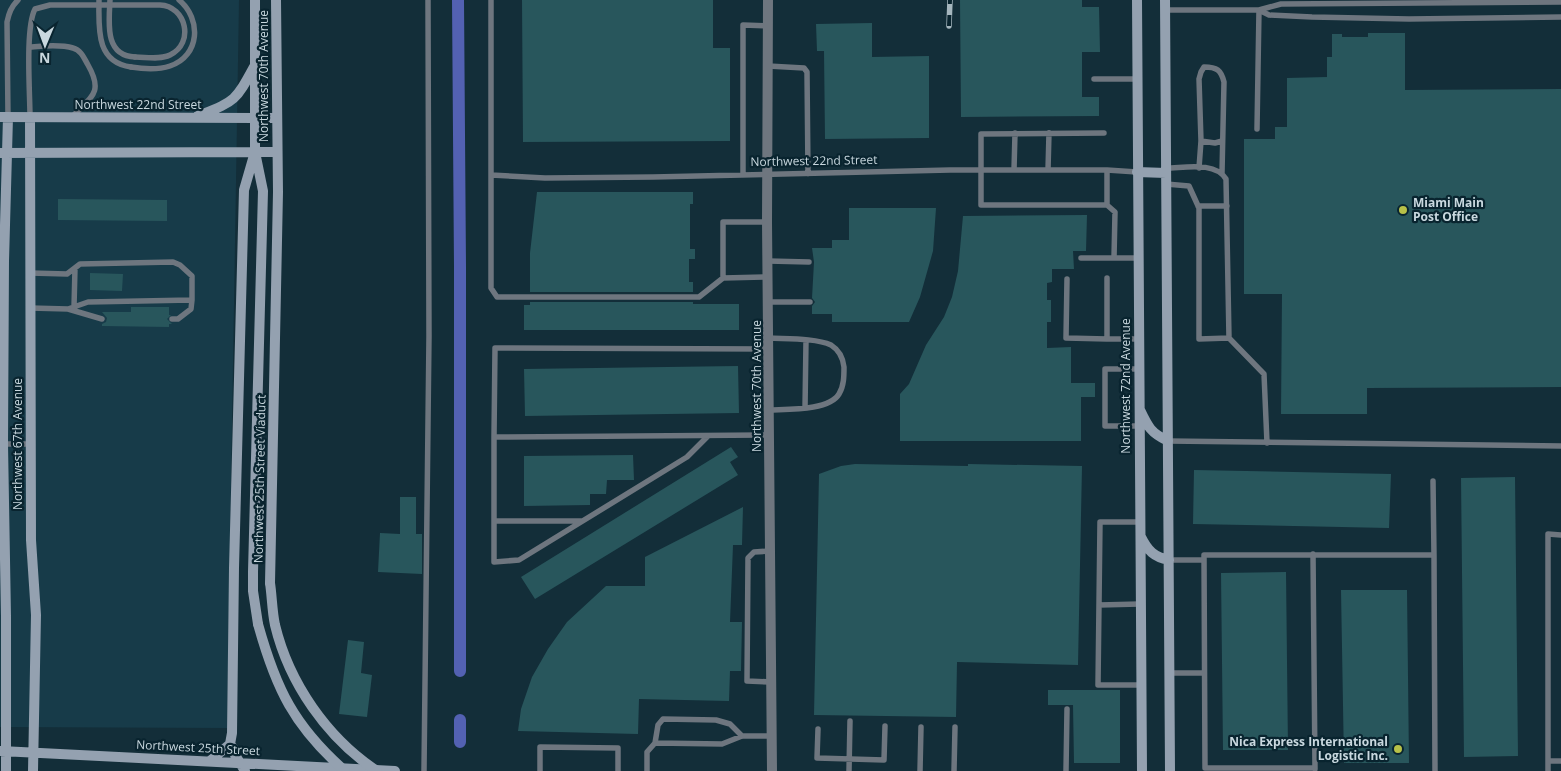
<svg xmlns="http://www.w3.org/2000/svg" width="1561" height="771" viewBox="0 0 1561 771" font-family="'Open Sans',sans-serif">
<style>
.built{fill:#173b49}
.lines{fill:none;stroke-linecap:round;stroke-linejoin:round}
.canal{stroke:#5361b2;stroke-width:12}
.building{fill:#28565c}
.lane{stroke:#6e767f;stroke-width:5.5}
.street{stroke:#6e767f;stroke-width:10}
.secondary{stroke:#94a1b0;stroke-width:10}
.rail-casing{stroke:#a5b6be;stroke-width:5.5}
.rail{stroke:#09242f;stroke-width:4;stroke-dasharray:11;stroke-linecap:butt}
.lane-bridge{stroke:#6e767f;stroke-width:5.5}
.secondary-bridge{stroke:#94a1b0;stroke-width:10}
.poi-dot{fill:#b7c148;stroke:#09242f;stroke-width:2}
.labels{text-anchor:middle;stroke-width:4.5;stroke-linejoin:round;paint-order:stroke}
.street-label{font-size:12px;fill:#c9d8df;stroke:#09242f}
.poi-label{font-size:12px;font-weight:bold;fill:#c9d8df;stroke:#09242f;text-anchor:start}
</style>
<rect width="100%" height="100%" fill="#132e39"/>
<path class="built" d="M 0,0 L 239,0 L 227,728 L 0,727 Z"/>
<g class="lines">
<path class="canal" d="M 458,0 L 460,267 L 460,671
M 460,720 L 460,742"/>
</g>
<path class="building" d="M 522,0 L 713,0 L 713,48 L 730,48 L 730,141 L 523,142 Z
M 960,0 L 1082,0 L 1082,7 L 1099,7 L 1100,52 L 1082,52 L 1082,97 L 1099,97 L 1099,116 L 961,117 Z
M 872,23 L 872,57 L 929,56 L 929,138 L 825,139 L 824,51 L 817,51 L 816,24 Z
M 1368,33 L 1405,33 L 1405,90 L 1561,89 L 1561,387 L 1367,388 L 1367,414 L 1281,414 L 1282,294 L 1244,294 L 1244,139 L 1275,139 L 1275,127 L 1287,127 L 1287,78 L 1327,77 L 1327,57 L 1332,57 L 1332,34 L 1342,34 L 1342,37 L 1368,37 Z
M 537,192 L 693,192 L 693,204 L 690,204 L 690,249 L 695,249 L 695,259 L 689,259 L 689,282 L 693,282 L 693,292 L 530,292 L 530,253 Z
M 58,199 L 167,200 L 167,221 L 58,220 Z
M 849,208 L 936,208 L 933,251 L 920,297 L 909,322 L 832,322 L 832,314 L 812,314 L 812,306 L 815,302 L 812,298 L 814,262 L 812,248 L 832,248 L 832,240 L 849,240 Z
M 1087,215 L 1086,251 L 1073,251 L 1074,269 L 1052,269 L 1052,282 L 1047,283 L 1047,300 L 1051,300 L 1051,322 L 1047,322 L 1047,348 L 1071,347 L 1071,383 L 1095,383 L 1095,397 L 1081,397 L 1081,441 L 900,441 L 900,394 L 909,384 L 926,345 L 944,317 L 952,297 L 958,271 L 963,216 Z
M 90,273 L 123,274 L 122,291 L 90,290 Z
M 530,302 L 693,302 L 693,304 L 739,304 L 739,330 L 524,330 L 524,305 L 530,305 Z
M 131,307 L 169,307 L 169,315 L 171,315 L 167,319 L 172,324 L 169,324 L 169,327 L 102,326 L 102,324 L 106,322 L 107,318 L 102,312 L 131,312 Z
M 738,366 L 739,413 L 525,416 L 524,369 Z
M 731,447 L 738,457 L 730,462 L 738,475 L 535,599 L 521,577 Z
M 633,455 L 634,480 L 607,480 L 606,494 L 590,494 L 590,505 L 524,506 L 524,456 Z
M 855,464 L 968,466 L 968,464 L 1082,466 L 1078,665 L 957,662 L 956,717 L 814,715 L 819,474 L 841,466 Z
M 1194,470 L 1391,474 L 1389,528 L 1193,524 Z
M 1515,477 L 1518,756 L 1464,757 L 1461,478 Z
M 400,497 L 416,497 L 416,534 L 422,534 L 422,574 L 378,572 L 380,533 L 400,534 Z
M 743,507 L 742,545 L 733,545 L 730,622 L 742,622 L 741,671 L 730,671 L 729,701 L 639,699 L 638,734 L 518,731 L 521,709 L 532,677 L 548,649 L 567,622 L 606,586 L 645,586 L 645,557 Z
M 1286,572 L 1288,750 L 1223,750 L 1221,573 Z
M 1341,590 L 1407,590 L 1409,763 L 1344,763 Z
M 348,640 L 364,642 L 361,673 L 372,675 L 367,717 L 339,714 Z
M 1048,690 L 1120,690 L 1120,763 L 1074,763 L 1073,705 L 1048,705 Z"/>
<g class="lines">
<path class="lane" d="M 491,0 L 491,288 L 497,297 L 699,297 L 723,278 L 768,277
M 1165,10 L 1259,10 L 1281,4 L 1561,2
M 1259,10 L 1269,15 L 1312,17 L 1409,19 L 1561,17
M 30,47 C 43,46 60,44 73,48 C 81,50 84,58 88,65 C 104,93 91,97 72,117
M 768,66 L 804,68 L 807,72 L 808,174
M 131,67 C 143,69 158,70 170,66 C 200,56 202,19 179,0
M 1094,79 L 1138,79
M 8,117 L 7,22 C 9,13 11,7 18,0
M 30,117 C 30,93 25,28 35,9 L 50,5 L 160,5 C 186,6 195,43 170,55 C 160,60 146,57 135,57
M 1257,129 L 1259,10
M 1104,133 L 981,134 L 981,205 L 1107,205
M 1201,141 L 1215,143 L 1222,141
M 1166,168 C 1184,168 1215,161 1226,179 L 1229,338 L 1264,374 L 1267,443
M 1199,168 L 1201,141 L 1199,79 L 1201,72 L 1204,67 C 1217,67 1221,70 1224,82 L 1222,173
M 1014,170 L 1015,133
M 1048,170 L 1049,133
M 491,175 L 545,178 L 653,177 L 950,170 L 1107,170 L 1137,172
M 743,175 L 743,25 L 768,26
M 1166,184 L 1189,186 L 1199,208 L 1199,339 L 1229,338
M 1198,206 L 1227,206
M 1081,258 L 1114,258 L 1115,212 L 1107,205 L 1107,170
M 1114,258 L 1138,258
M 768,261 L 809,262
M 30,273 L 67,274 L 80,264 L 173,262 L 180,265 L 192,276 L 192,300 L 88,302 L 68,309 L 30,308
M 723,278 L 723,222 L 767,222
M 1067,279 L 1066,338 L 1107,339 L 1107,278
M 768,302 L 810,302
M 74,307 L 75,268
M 68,309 L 102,319
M 172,319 L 178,319 L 191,309 L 192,300
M 769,338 C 786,339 816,338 831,345 C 839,350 843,358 844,367 C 844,376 844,386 839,394 C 829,411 787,409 769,410
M 1107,339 L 1138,339
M 769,349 L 495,348 L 494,437 L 769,435
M 1138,369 L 1105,369 L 1105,426 L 1139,426
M 805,408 L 806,341
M 494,437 L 494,562 L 519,560 L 687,457 L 708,436
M 1168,441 L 1561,446
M 1,444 L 31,444
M 494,521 L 581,521
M 1140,522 L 1100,522 L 1098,685 L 1140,685
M 770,551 L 754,552 L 748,558 L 747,681 L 771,682
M 1313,554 L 1315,769
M 1434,555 L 1435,771
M 1169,560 L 1204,560
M 1099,605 L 1140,604
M 1170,673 L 1204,673
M 818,729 L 817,758 L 884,760 L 885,726
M 655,743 L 722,744 L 742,736 L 772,736
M 1548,761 L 1561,761
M 1315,768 L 1205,768 L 1204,555 L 1434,555 L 1433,481
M 424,771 L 429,336 L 428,0
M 540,771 L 540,747 L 618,748 L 618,771
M 647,771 L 647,752 L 655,743 L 658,725 L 663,719 L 716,720 L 730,724 L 742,736
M 849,771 L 850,721
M 920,771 L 921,727
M 954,771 L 955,727
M 1066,771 L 1067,709
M 1548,771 L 1548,534 L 1561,535"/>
<path class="street" d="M 768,0 L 767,222 L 772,771"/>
<path class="secondary" d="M 255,0 L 255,152 L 263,191 L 253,572 L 253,591 L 258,624
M 1137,0 L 1142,771
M 1165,0 L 1170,771
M 198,116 C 235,101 235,102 254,67
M 0,117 L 277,118
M 30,117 L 31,540 L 36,615 L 33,771
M 0,153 L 277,152
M 1137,172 L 1166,173
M 1140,410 C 1148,427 1151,433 1168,441
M 1141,537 C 1148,551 1154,557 1169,560
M 270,583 L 278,192 L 276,0
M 1,751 L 395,771
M 210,761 L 230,744
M 6,771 L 6,617 L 3,444 L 4,261 L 8,117
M 245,771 L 235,755 L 234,749 L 230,744 L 232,733 L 234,568 L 244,190 L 255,152"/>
<g class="rail-casing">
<path id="rail" d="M 949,26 L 950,0"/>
</g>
<use href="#rail" class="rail"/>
<path class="lane-bridge" d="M 99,0 C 99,27 95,62 131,67
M 110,0 C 109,22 104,56 135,57"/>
<path class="secondary-bridge" d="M 270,583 C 272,596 272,611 275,625 C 289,683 327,738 377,771
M 258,624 C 276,689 294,726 345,771"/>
</g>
<g class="poi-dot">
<circle cx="1403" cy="210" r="5"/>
<circle cx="1398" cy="749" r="5"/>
</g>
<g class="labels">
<g class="street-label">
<text transform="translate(264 76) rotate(-90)" y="4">Northwest 70th Avenue</text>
<text x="138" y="109">Northwest 22nd Street</text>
<text transform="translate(814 161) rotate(-1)" y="4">Northwest 22nd Street</text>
<text transform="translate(757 386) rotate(-90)" y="4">Northwest 70th Avenue</text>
<text transform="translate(1126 386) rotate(-90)" y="4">Northwest 72nd Avenue</text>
<text transform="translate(18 444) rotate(-90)" y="4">Northwest 67th Avenue</text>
<text transform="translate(260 479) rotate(-89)" y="4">Northwest 25th Street Viaduct</text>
<text transform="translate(198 748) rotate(3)" y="4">Northwest 25th Street</text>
</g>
<g class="poi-label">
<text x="1413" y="207">Miami Main<tspan x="1413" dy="14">Post Office</tspan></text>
<text x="1388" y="746" text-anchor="end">Nica Express International<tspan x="1388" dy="14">Logistic Inc.</tspan></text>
</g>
</g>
<g transform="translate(45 45) rotate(181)" stroke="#09242f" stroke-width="4" paint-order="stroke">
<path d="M0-4L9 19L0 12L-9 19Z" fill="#c9d8df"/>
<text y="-8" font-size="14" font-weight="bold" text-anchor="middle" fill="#c9d8df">N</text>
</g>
</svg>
